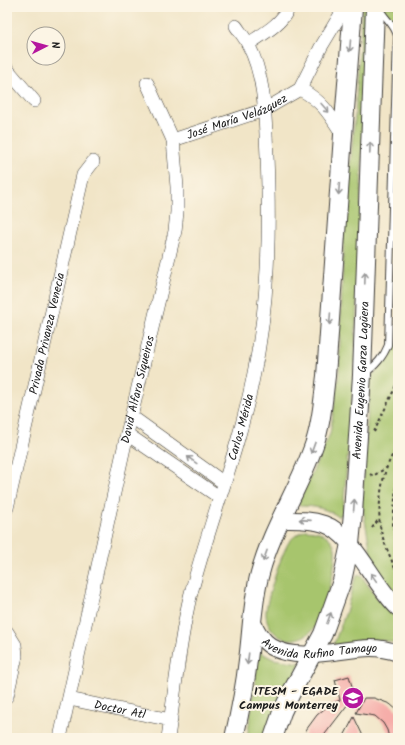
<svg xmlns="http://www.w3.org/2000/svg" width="405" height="745" viewBox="0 0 405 745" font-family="Kalam,sans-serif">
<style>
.green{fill:#a7c56d;stroke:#627044}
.building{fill:#f6ada9}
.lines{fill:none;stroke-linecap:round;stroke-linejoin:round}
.service-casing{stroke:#3c3a36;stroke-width:8}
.minor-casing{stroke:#3c3a36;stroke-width:14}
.tertiary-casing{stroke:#3c3a36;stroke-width:18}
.secondary-casing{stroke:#3c3a36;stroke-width:20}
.path{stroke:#3c3a36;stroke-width:2;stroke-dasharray:3 3;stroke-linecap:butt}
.service{stroke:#fff;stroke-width:6}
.minor{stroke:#fff;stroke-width:13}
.tertiary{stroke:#fff;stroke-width:16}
.secondary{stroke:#fff;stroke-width:18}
.oneway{stroke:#999}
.labels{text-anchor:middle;stroke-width:4;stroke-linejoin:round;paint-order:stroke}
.street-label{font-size:12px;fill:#1c1c1c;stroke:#fcf5e5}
.poi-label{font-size:12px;font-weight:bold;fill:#1c1c1c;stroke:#fcf5e5;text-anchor:end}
</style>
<rect width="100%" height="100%" fill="#fcf5e5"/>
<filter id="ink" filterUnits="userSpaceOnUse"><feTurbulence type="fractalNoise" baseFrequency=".025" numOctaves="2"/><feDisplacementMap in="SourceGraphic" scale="8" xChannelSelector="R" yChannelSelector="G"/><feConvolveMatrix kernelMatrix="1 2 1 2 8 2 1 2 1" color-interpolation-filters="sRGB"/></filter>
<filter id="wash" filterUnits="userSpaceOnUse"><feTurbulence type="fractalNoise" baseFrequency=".012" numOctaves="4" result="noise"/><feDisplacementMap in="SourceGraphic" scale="16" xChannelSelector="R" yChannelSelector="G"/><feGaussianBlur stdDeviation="0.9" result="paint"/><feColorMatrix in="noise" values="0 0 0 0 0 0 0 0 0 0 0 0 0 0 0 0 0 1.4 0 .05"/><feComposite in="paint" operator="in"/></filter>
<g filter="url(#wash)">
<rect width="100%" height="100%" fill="#f1e5c7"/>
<path class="green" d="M 362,7 L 368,7 L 354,375 L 343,512 L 339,517 C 328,509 315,506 301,506 L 298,503 L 330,434 L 339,374 L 344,227 L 355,116 Z
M 384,7 L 398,7 L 398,31 L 395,23 L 384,11 Z
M 398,344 L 398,595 L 381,575 L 371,554 L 362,503 L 370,378 Z
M 306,530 C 318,531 328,533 334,545 C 340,558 323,615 315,627 C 307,638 289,644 277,635 C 272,630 266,623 266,614 C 265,603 282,552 289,542 C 294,536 299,533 306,530 Z
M 361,575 C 372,592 383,606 398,619 L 398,644 C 373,636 358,641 333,646 L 346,612 L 354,582 L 357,576 Z
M 260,652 L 273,659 L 300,663 L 268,738 L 247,738 L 255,684 L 258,654 Z"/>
<g id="blocks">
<path class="building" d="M 349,676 L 354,693 L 358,691 L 322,738 L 304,738 L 306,730 L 317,715 L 329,705 L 340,700 L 335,680 Z
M 364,698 L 374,698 L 390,704 L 398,711 L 398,738 L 389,738 L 387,730 L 383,723 L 375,716 L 356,713 Z
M 354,717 L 364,738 L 343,738 Z"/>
</g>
</g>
<g filter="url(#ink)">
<use href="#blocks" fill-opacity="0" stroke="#3c3a36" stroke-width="1"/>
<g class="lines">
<g class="service-casing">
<path id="service" d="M 365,373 C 375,367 384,356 388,345 L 397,36 C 395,25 385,19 380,9"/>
</g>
<g class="minor-casing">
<g id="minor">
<path d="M 248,44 C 263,34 282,24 289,7"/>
<path d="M 7,69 L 34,101"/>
<path d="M 300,89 C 323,102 329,113 343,135"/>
<path id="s1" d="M 173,140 L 264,110 L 300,89 L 321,47 L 345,7"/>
<path d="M 132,417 L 224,483"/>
<path d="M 127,434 L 219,497"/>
<path id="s2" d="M 7,508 L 83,175 L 93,162"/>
<path d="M 7,632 L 15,645 L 16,656 L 7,696"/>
<path id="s3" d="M 69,699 L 171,720"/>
<path id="s4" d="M 60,738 L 127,434 L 175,231 L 177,212 L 177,187 L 173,140 L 147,83"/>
<path id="s5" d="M 168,738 C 175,691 179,643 190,597 C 209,523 238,453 253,378 C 269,306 270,229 267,156 C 265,119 266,78 248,44 C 245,38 240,32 236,26"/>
</g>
</g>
<g class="tertiary-casing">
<g id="tertiary">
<path d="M 281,520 C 295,520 310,519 324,524 C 354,534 374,586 398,608"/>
<path id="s6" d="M 252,621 C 257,631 262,641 272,647 C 299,663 342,648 371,648 C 380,648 389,650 398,653"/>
</g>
</g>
<g class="secondary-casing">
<g id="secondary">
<path d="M 234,738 C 240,712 245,687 248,660 C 252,631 252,602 260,573 C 272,528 299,489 314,445 C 322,423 323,399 326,376 L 343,135 L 353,7"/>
<path id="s7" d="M 273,738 L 282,712 L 291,693 L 323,634 L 342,581 L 350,544 L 353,513 L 362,375 L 375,7"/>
</g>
</g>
<path class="path" d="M 374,432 L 393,392 L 398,380
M 398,445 C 394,452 390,459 387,467 C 381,481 377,516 381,531 C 384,544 391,558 396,571 L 398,572
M 370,474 L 373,476 L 386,468
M 398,481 L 396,485 L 393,525 L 398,546
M 372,528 L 379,519"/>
<use href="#service" class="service"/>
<use href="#minor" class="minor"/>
<use href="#tertiary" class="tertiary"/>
<use href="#secondary" class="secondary"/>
</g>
<defs><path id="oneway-shaft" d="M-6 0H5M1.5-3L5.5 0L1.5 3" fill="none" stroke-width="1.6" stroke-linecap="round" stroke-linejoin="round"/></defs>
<g class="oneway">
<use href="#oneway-shaft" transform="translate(350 46) rotate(95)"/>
<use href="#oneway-shaft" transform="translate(325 108) rotate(49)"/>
<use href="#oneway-shaft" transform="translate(370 148) rotate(-88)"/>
<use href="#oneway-shaft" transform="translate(339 189) rotate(94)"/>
<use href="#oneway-shaft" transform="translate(365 278) rotate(-88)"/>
<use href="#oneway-shaft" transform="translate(330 319) rotate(94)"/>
<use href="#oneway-shaft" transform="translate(313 448) rotate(110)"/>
<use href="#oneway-shaft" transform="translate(192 460) rotate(-144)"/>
<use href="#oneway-shaft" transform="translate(354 505) rotate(-86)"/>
<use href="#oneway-shaft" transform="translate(305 520) rotate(-176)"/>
<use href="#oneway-shaft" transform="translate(265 556) rotate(110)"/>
<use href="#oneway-shaft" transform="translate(374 578) rotate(-125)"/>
<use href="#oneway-shaft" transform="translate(329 618) rotate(-70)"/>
<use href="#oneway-shaft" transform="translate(248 659) rotate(97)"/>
</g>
</g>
<defs>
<g id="university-disc" transform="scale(1.15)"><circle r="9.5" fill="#b5179e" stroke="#fcf5e5"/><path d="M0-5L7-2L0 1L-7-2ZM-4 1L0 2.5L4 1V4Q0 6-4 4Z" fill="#fff"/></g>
</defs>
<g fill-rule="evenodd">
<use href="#university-disc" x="353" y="698"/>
</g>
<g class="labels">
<g class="street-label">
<text dy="4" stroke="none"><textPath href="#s1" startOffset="68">José María Velázquez</textPath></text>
<text dy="4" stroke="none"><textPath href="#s2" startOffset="179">Privada Privanza Venecia</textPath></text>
<text dy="4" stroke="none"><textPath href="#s7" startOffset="374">Avenida Eugenio Garza Lagüera</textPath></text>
<text dy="4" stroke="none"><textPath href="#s4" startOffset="357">David Alfaro Siqueiros</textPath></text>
<text dy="4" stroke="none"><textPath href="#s5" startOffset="320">Carlos Mérida</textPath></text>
<text dy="4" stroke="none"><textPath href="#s6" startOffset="81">Avenida Rufino Tamayo</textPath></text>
<text dy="4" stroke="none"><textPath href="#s3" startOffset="52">Doctor Atl</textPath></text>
</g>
<g class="poi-label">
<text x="338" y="695">ITESM - EGADE<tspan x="338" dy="14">Campus Monterrey</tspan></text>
</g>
</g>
<rect width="405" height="745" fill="none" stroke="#fcf5e5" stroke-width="24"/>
<g transform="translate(46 46) rotate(84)"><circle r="19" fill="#fcf5e5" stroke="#a29e95"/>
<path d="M0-3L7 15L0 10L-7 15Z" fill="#b5179e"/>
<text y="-6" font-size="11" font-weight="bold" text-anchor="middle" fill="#1c1c1c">N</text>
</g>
</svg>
